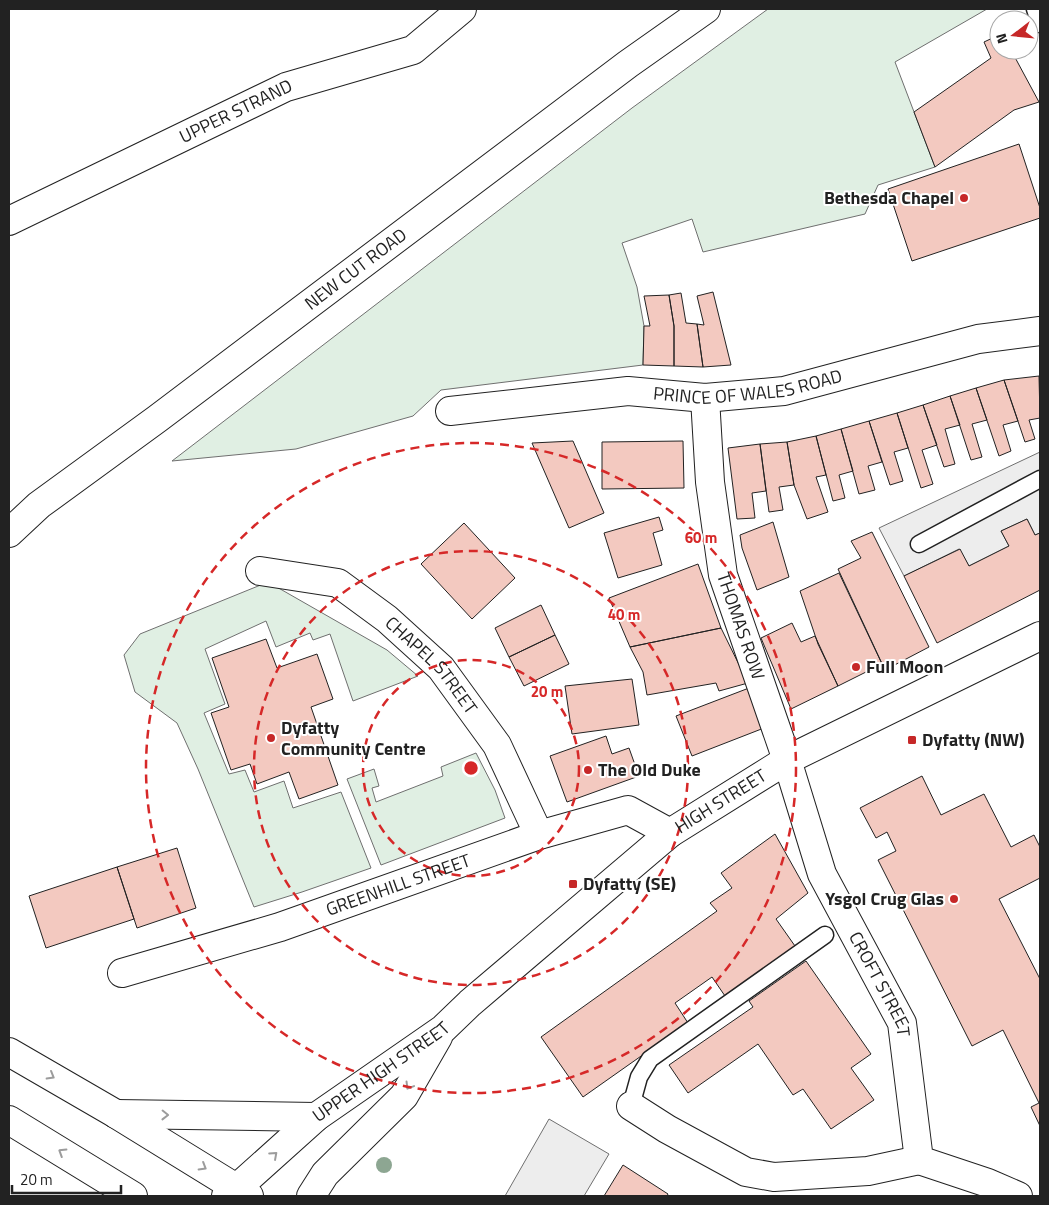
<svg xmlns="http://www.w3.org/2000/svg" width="1049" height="1205" viewBox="0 0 1049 1205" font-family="'Titillium Web',sans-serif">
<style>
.green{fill:#e0efe3;stroke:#6f6f6f}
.parking{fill:#ededed;stroke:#6f6f6f}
.building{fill:#f3c9c0;stroke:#222}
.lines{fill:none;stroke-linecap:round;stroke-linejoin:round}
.lane-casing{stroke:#222;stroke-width:19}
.street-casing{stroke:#222;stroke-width:30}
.secondary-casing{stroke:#222;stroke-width:30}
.primary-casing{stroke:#222;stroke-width:30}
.lane{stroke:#fff;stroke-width:16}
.street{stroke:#fff;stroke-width:28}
.secondary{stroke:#fff;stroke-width:28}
.primary{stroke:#fff;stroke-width:28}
.tree{fill:#8da692}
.oneway{stroke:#9c9c9c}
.ring{fill:none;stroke:#d62828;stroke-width:2.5;stroke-dasharray:9 6}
.poi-dot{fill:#c62828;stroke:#fff;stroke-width:2}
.labels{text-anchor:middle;stroke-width:4;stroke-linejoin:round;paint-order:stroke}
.street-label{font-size:18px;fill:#222;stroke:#fff}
.poi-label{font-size:18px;font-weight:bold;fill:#222;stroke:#fff;text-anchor:start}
.centre{fill:#d62828;stroke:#fff;stroke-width:2.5}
.ring-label{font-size:15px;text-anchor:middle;font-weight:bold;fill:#d62828;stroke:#fff;stroke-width:4;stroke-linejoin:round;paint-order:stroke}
</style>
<rect width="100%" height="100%" fill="#fff"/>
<path class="green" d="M 768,9 L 987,9 L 895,62 L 935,167 L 878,185 L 865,214 L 703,252 L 692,219 L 622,243 L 637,287 L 644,326 L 643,365 L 441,390 L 413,416 L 296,449 L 172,461 L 632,108 Z
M 268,582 L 387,650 L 418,676 L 353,701 L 330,634 L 313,640 L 310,633 L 276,647 L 266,621 L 205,649 L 225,704 L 204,713 L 229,774 L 245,770 L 254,792 L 284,781 L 293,808 L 341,792 L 371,868 L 302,892 L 254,907 L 198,769 L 177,723 L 135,692 L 124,655 L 140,634 Z
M 476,753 L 495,790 L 505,818 L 381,865 L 347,779 L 374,769 L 379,786 L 372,788 L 376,802 L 443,776 L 441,767 Z"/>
<path class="parking" d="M 1040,452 L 1040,533 L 1035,535 L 1027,519 L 1001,531 L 1009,546 L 969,566 L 959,549 L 904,576 L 879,528 Z
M 549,1119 L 609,1154 L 584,1196 L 505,1196 Z"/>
<path class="building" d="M 999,35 L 999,50 L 1011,50 L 1039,102 L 1014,110 L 935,167 L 914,112 L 991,58 L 984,42 Z
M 1019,144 L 1040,208 L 1040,218 L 912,261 L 888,189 Z
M 713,292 L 731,365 L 703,367 L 697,324 L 704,325 L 697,296 Z
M 681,293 L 686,323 L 697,324 L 703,367 L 674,366 L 674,326 L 669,295 Z
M 669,295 L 674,326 L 674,366 L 643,365 L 644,326 L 650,326 L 644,296 Z
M 1039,376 L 1040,418 L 1029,420 L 1035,439 L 1025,442 L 1004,380 Z
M 1004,380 L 1018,421 L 1003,425 L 1011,451 L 999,456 L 976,388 Z
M 976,388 L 987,420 L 972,424 L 982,457 L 971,460 L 950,396 Z
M 950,396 L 960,425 L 945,429 L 955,464 L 944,467 L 923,405 Z
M 923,405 L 937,445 L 922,450 L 933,484 L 921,488 L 897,413 Z
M 897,413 L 908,448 L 894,452 L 903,481 L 890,485 L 869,421 Z
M 869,421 L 882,462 L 868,466 L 875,490 L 859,494 L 841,429 Z
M 841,429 L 853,471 L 839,475 L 845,498 L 833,501 L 816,436 Z
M 816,436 L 826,475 L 816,477 L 828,512 L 807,519 L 794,485 L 787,442 Z
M 573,441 L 604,513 L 569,528 L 532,443 Z
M 683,441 L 684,488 L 602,489 L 602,442 Z
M 787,442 L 794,485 L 779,487 L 783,510 L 769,512 L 760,444 Z
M 760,444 L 766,491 L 752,493 L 755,518 L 737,519 L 728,448 Z
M 659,517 L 663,530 L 653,533 L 662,565 L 618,578 L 604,533 Z
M 1027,519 L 1035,535 L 1040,533 L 1040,590 L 937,643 L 904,576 L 960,549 L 969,566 L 1009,546 L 1001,531 Z
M 773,522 L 789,577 L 757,590 L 742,548 L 740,535 Z
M 464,523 L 515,578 L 472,619 L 421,564 Z
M 872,532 L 929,647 L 885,670 L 838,569 L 861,558 L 851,541 Z
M 698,564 L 721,628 L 630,647 L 609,598 Z
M 839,573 L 882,664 L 838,686 L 818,644 L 800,591 Z
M 541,605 L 555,635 L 509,657 L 495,628 Z
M 792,623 L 801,642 L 815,636 L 838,686 L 791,709 L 761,638 Z
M 721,628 L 748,683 L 719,691 L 716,683 L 647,695 L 643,672 L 630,647 Z
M 555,635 L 569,664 L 524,686 L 509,657 Z
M 266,639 L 277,668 L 317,654 L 333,699 L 311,707 L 338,785 L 299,799 L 289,772 L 257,784 L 250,764 L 231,770 L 211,713 L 229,707 L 212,658 Z
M 632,679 L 639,725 L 572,734 L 565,686 Z
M 749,688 L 764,728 L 692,756 L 676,716 Z
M 606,736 L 612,754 L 629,748 L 639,776 L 567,802 L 550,756 Z
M 922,776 L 941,815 L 984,794 L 1011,847 L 1034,835 L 1040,847 L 1040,878 L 999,899 L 1040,979 L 1040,1126 L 1031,1107 L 1039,1103 L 1003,1030 L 972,1046 L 878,860 L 896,851 L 887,832 L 876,838 L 860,808 Z
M 775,834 L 808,893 L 776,919 L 795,946 L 725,996 L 712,977 L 675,1003 L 688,1023 L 583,1097 L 541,1037 L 717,911 L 710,903 L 732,888 L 721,873 Z
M 177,848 L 196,908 L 137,928 L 117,867 Z
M 117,867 L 134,919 L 46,948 L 29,896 Z
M 806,961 L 871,1054 L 851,1068 L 874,1100 L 831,1129 L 803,1089 L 793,1095 L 758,1044 L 688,1093 L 669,1065 L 753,1007 L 749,1001 Z
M 623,1165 L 668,1194 L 667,1196 L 604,1196 Z"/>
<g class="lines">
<g class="lane-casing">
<path id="lane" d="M 1035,9 L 1040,24
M 919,544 L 1040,479
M 631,1106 L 639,1077 L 650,1059 L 825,935"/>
</g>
<g class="street-casing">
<g id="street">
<path id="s1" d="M 9,221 L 286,87 L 413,50 L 462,9"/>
<path id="s2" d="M 705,398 L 710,482 L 723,575 L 787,760 L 822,874 L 902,1023 L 919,1160 L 988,1183 L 1018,1196"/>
<path id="s3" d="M 450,411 L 628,391 L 705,398 L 784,391 L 978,339 L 1040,331"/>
<path id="s4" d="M 260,571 L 338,583 L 387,619 L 441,668 L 497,745 L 539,835"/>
<path id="s5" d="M 122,973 L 280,927 L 539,835 L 628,810 L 670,833"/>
<path d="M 631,1106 L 667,1129 L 746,1172 L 774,1177 L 868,1171 L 919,1160"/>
</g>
</g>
<g class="secondary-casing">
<g id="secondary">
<path d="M 116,1114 L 316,1117"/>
<path id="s6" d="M 226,1196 L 237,1188 L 316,1117 L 443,1029 L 470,1003 L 670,833 L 787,760 L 1040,636"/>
<path d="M 311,1196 L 325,1174 L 404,1096 L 438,1037"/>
</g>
</g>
<g class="primary-casing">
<g id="primary">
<path id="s7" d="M 9,533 L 39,505 L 157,419 L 628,64 L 706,9"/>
<path d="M 9,1052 L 116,1114 L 249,1196"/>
<path d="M 9,1120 L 133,1196"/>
</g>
</g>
<use href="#lane" class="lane"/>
<use href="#street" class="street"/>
<use href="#secondary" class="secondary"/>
<use href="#primary" class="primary"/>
</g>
<circle class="tree" cx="384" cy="1165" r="8"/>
<defs><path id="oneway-chevron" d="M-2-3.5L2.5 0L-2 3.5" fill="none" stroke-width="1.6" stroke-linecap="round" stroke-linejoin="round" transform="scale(1.25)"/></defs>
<g class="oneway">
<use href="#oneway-chevron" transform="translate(51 1076) rotate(30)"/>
<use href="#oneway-chevron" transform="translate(409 1086) rotate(121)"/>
<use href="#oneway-chevron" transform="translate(165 1115) rotate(1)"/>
<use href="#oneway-chevron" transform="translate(62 1152) rotate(-148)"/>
<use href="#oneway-chevron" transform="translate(274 1155) rotate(-42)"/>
<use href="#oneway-chevron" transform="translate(203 1167) rotate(31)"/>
</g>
<g class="ring">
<circle cx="471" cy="768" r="108"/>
<circle cx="471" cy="768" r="217"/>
<circle cx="471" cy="768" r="325"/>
</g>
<g class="poi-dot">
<circle cx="964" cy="198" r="5"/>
<circle cx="856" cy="667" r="5"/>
<circle cx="271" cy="738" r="5"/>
<rect x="907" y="735" width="10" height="10" rx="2.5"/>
<circle cx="588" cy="770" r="5"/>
<rect x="568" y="879" width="10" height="10" rx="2.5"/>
<circle cx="954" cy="899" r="5"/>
</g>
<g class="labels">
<g class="street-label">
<text dy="6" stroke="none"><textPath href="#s1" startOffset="252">UPPER STRAND</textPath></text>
<text dy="6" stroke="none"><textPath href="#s7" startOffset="436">NEW CUT ROAD</textPath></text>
<text dy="6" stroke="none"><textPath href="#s3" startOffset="300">PRINCE OF WALES ROAD</textPath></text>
<text dy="6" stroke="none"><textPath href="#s2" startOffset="232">THOMAS ROW</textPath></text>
<text dy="6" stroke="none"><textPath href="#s4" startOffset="204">CHAPEL STREET</textPath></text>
<text dy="6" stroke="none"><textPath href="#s6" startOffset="634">HIGH STREET</textPath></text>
<text dy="6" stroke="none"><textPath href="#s5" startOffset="290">GREENHILL STREET</textPath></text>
<text dy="6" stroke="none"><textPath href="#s2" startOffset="618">CROFT STREET</textPath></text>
<text dy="6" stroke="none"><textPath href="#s6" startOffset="199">UPPER HIGH STREET</textPath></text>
</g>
<g class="poi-label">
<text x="954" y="204" text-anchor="end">Bethesda Chapel</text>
<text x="866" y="673">Full Moon</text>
<text x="281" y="734">Dyfatty<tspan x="281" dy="21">Community Centre</tspan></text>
<text x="922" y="746">Dyfatty (NW)</text>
<text x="598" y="776">The Old Duke</text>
<text x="583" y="890">Dyfatty (SE)</text>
<text x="944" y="905" text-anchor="end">Ysgol Crug Glas</text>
</g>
</g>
<circle cx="471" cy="768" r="8" class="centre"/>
<g class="ring-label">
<text x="701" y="543">60 m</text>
<text x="624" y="620">40 m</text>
<text x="547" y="697">20 m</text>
</g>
<rect width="1049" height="1205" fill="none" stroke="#222222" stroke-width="20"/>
<g transform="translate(1014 35) rotate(254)"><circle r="24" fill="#ffffff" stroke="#a7a7a7"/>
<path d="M0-4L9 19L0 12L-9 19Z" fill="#c62828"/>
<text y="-8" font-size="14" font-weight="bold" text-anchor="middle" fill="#222222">N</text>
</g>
<path d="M12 1185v8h109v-8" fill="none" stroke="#222222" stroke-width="2.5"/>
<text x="20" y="1185" font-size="15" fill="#222222" stroke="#ffffff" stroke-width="4" paint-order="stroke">20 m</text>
</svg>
